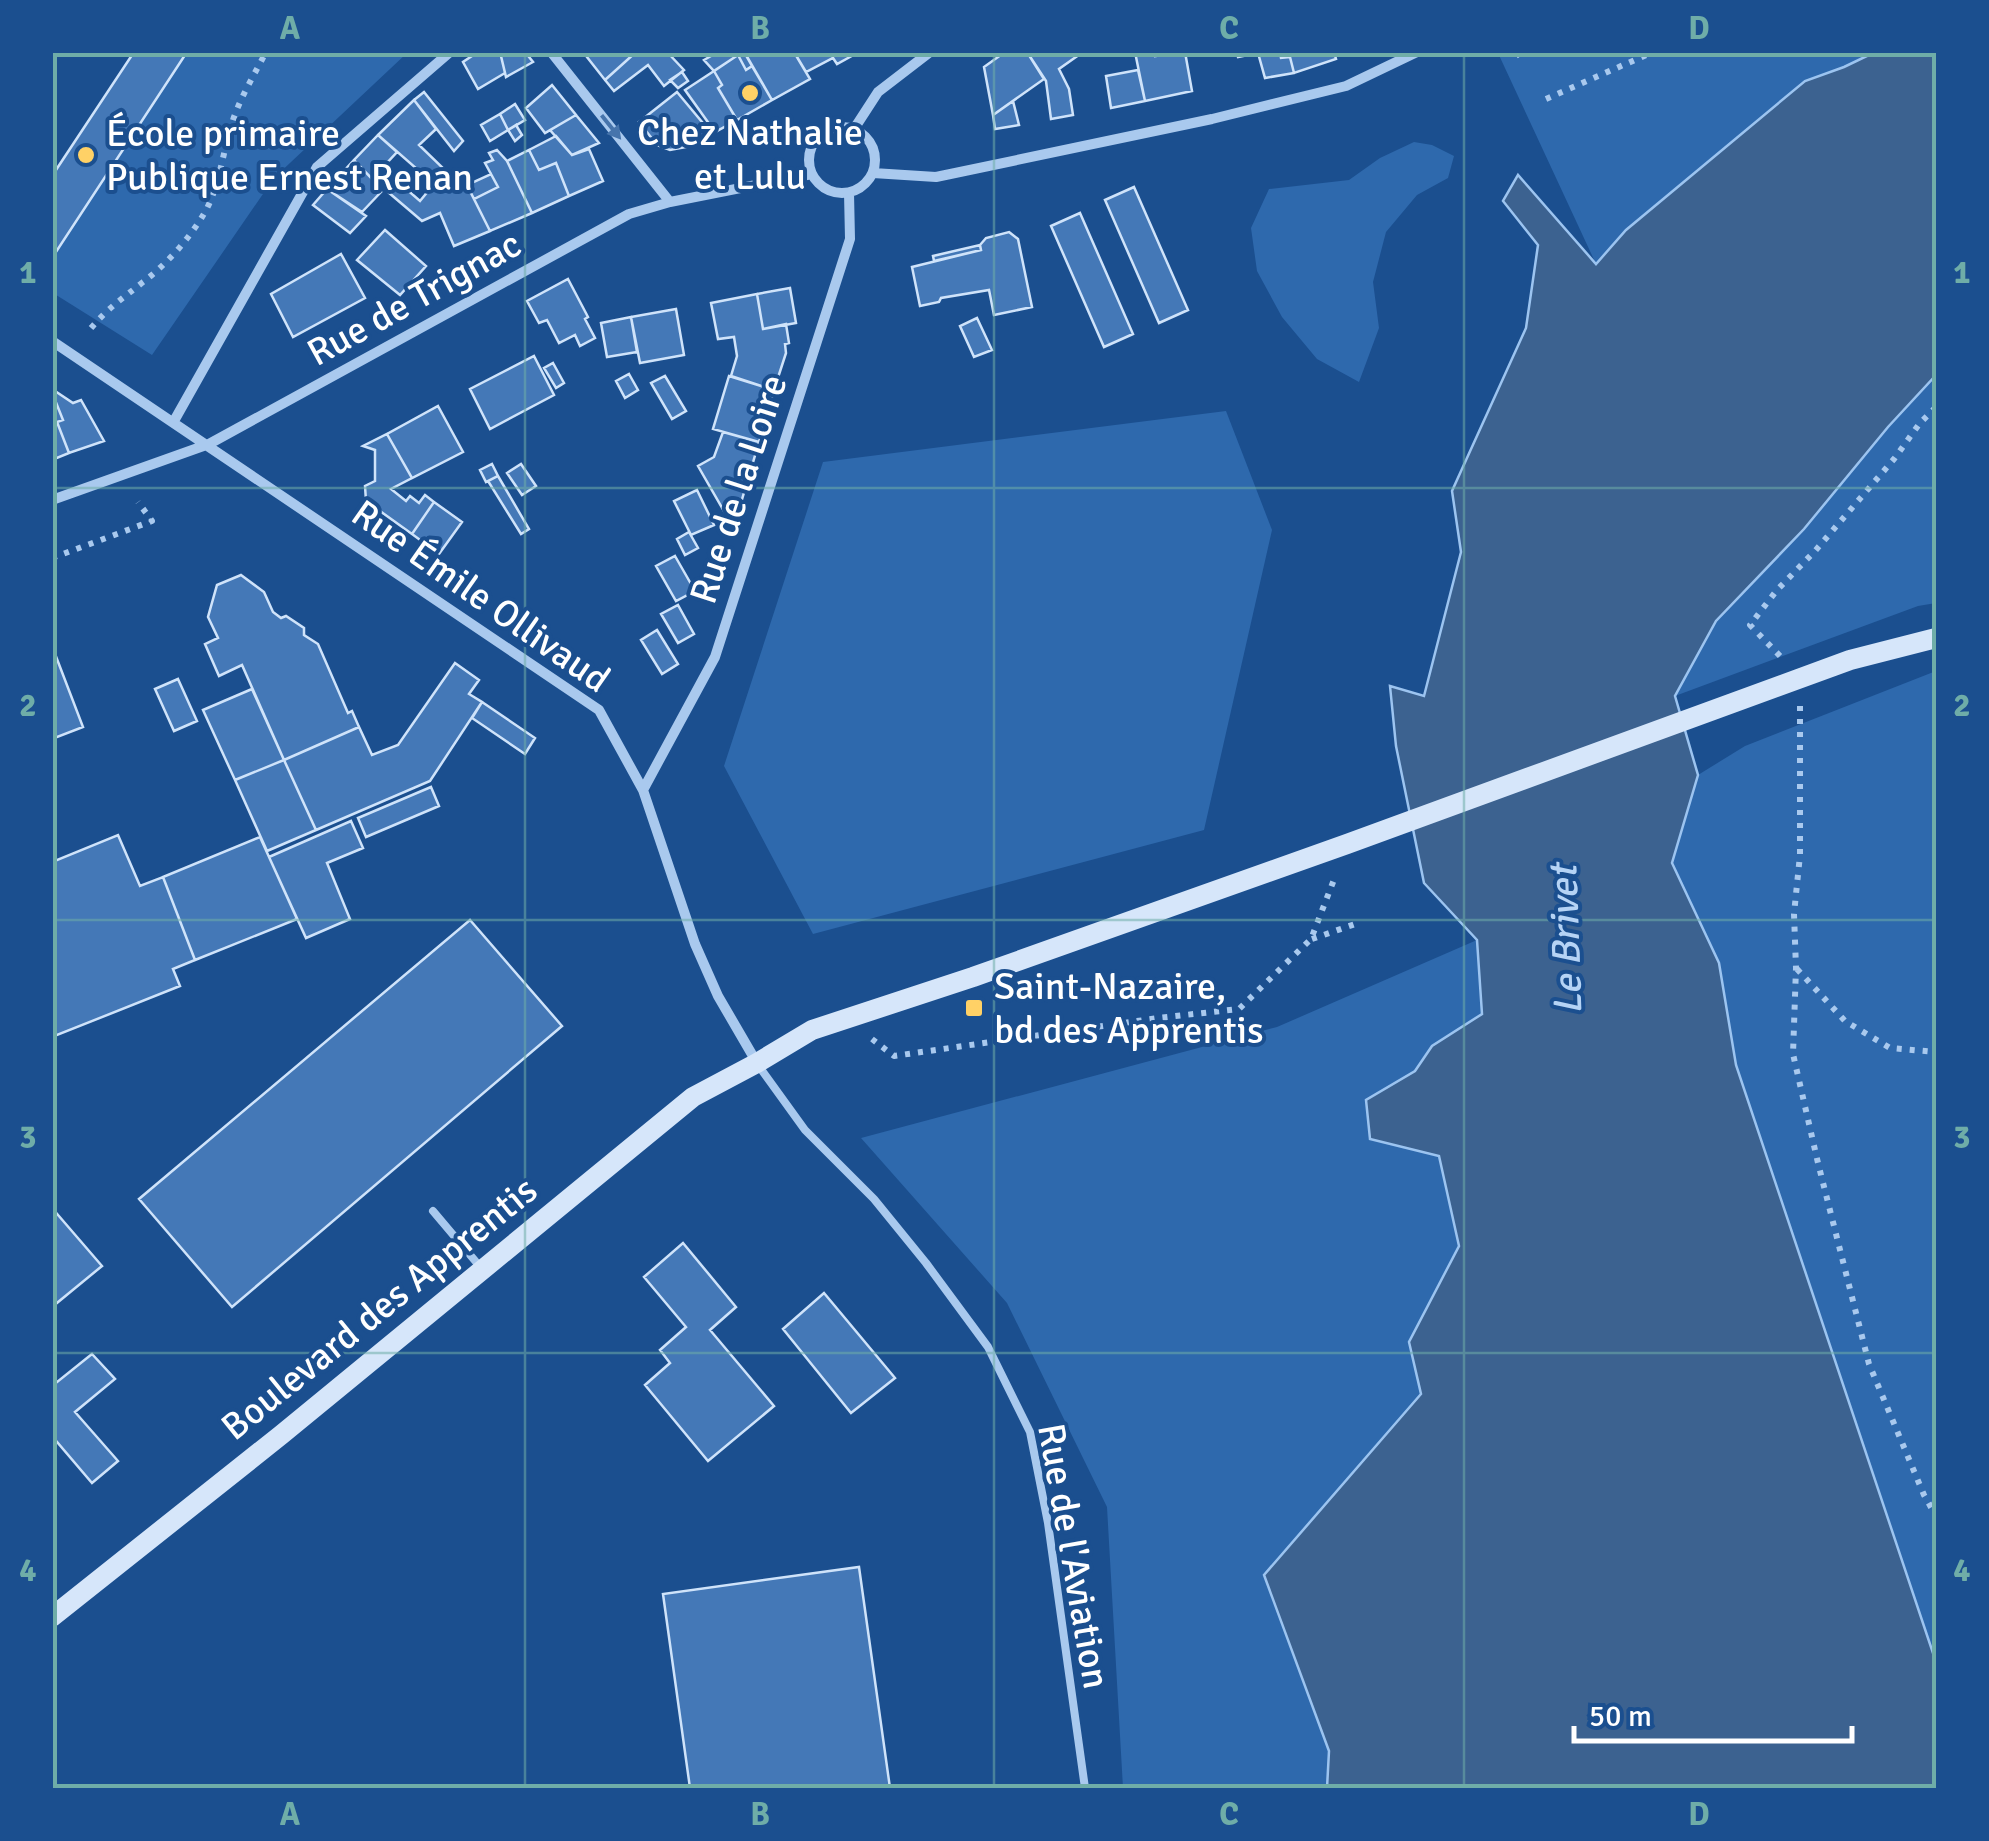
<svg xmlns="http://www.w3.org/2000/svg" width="1989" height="1841" viewBox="0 0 1989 1841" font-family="Signika,sans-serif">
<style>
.green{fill:#2e69ad}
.water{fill:#3c6290;stroke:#9cc4f0;stroke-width:2.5}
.building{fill:#4478b7;stroke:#cfe3fa;stroke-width:2.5}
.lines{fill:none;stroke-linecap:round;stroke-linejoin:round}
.path{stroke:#a9c9ee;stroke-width:6;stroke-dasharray:5 8;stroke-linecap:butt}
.service{stroke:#a9c9ee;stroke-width:8}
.minor{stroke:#a9c9ee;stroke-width:10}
.secondary{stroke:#d6e6fa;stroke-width:20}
.oneway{fill:#4674ac}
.grid{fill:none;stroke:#6fada8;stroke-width:2.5;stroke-opacity:0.55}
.poi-dot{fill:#ffd166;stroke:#1b4f8f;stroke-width:4}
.labels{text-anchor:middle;stroke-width:8;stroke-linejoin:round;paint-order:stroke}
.poi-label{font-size:38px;fill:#fff;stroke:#1b4f8f;text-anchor:start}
.street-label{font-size:38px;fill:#fff;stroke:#1b4f8f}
.water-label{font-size:40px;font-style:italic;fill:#b5d3f5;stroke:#1b4f8f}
.neatline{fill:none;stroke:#6fada8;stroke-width:4}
.grid-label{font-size:32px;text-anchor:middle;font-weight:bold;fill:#6fada8}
</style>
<rect width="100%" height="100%" fill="#1b4f8f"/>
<path class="green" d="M 186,53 L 407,53 L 274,178 L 152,355 L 53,293 L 52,258 Z
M 1498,53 L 1873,53 L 1844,67 L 1805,81 L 1626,230 L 1596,264 Z
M 1414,142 L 1432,145 L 1454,156 L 1448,178 L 1417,195 L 1386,232 L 1373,282 L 1379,328 L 1359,382 L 1317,359 L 1282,317 L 1257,271 L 1251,228 L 1269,189 L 1349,180 L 1380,158 Z
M 1936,375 L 1936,603 L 1918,606 L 1675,696 L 1716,621 L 1804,529 L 1888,427 Z
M 1226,411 L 1272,530 L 1204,830 L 813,934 L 724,766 L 823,462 Z
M 1936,671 L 1936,1662 L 1736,1065 L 1719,963 L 1672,863 L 1698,775 L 1745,746 Z
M 1477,940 L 1482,1015 L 1432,1046 L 1762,1788 L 1123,1788 L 1107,1507 L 1007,1303 L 861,1138 L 1277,1027 Z"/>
<path class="water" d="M 1873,53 L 1936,53 L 1936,375 L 1888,427 L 1804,529 L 1716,621 L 1675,696 L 1698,775 L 1672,863 L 1719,963 L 1736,1065 L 1936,1662 L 1936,1788 L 1327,1788 L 1329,1751 L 1264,1575 L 1421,1394 L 1409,1342 L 1459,1246 L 1439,1156 L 1370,1139 L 1366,1100 L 1415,1071 L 1432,1046 L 1482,1014 L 1477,940 L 1424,883 L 1396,746 L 1390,686 L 1424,696 L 1461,552 L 1452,491 L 1526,328 L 1538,245 L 1503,201 L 1518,175 L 1596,264 L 1626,230 L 1805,81 L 1844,67 Z"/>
<path class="building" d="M 134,52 L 187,52 L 52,258 L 52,176 Z
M 478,52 L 500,52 L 505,73 L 478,89 L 463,62 Z
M 507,52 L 525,52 L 533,62 L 506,77 L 501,56 Z
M 583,52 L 636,52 L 605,80 Z
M 636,52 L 667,52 L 684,70 L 664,86 L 648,65 L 614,91 L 605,80 Z
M 718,52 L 744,52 L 752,66 L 746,70 L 738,55 L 714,71 L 704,60 Z
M 794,52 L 859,52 L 837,64 L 833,58 L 806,72 Z
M 794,52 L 810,79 L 772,100 L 745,53 Z
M 1005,52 L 1027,52 L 1044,79 L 993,115 L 984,67 Z
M 1027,52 L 1083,52 L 1059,69 L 1069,89 L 1073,115 L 1051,119 L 1046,81 Z
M 1135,52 L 1154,52 L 1155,56 L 1185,52 L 1192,91 L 1145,101 Z
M 1236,52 L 1280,52 L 1281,58 L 1290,57 L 1294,73 L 1265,78 L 1258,53 L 1238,57 Z
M 1280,52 L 1334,52 L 1336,59 L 1294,73 L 1290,57 L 1281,58 Z
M 738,55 L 746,70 L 752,66 L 772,100 L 737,120 L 718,88 L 722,85 L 714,71 Z
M 1138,70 L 1145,101 L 1111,108 L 1106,76 Z
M 714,71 L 722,85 L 718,88 L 737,120 L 715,132 L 685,90 Z
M 682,72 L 688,81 L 678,88 L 670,80 Z
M 552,85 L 576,115 L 545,133 L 526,108 Z
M 424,92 L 463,141 L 454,151 L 414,100 Z
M 677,92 L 712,134 L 691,146 L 670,150 L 657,145 L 639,122 Z
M 414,100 L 436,129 L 419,145 L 445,170 L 434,184 L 378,135 Z
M 1013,101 L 1019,125 L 995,129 L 993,115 Z
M 515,104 L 525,120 L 508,130 L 500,114 Z
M 500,114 L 508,130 L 490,141 L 481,125 Z
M 576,115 L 599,143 L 572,155 L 550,130 Z
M 516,125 L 522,135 L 515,141 L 508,130 Z
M 378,135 L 397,152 L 372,179 L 354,160 Z
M 556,136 L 572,155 L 589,149 L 603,181 L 569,196 L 556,163 L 539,170 L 529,150 Z
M 497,150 L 507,161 L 532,213 L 490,231 L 474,199 L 498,187 L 485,163 L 493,160 L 489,153 Z
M 529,150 L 539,170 L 556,163 L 569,196 L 532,213 L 507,161 Z
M 354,160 L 376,183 L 374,184 L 381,192 L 362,212 L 327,189 Z
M 491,174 L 498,187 L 474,199 L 467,185 Z
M 397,181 L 420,201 L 434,184 L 452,181 L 467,185 L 490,231 L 454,246 L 440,213 L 422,221 L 388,192 Z
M 1134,187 L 1188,310 L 1159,323 L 1105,200 Z
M 327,189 L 366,216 L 350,233 L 313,205 Z
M 1080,213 L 1133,334 L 1104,347 L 1051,226 Z
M 385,230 L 426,266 L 400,295 L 357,260 Z
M 1009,232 L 1018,239 L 1032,307 L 994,315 L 989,290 L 941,298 L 939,302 L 920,306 L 912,267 L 981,250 L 980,245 L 986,238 Z
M 980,245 L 981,250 L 934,261 L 933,256 Z
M 341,254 L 365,298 L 293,337 L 271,294 Z
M 568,279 L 588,317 L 585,319 L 595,338 L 580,346 L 575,335 L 559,343 L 547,320 L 539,323 L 527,301 Z
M 790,288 L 796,323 L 763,329 L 757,294 Z
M 757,294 L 763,329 L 786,324 L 789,343 L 785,344 L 786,353 L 774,390 L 731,376 L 737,356 L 734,337 L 718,339 L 711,303 Z
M 676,309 L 684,355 L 640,363 L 631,317 Z
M 631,317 L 637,352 L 607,357 L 601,323 Z
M 977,318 L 992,350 L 974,357 L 960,326 Z
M 534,356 L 554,395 L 490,429 L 470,389 Z
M 553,363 L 564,383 L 556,388 L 544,368 Z
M 629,374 L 638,390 L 625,398 L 616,381 Z
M 665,376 L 686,411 L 672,419 L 651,383 Z
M 729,376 L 774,390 L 759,442 L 713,429 Z
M 52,389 L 73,403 L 81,400 L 104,441 L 69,453 L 57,422 L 63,420 L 55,400 L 52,401 Z
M 55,400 L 63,420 L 57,422 L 69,453 L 52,460 L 52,401 Z
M 438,406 L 463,452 L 412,478 L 387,434 Z
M 723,432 L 759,442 L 740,506 L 725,513 L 698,466 L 714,457 Z
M 387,434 L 412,478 L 391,489 L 406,501 L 410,496 L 419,503 L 425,495 L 434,502 L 412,534 L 366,501 L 365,486 L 375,481 L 375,450 L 363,446 Z
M 492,464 L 498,476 L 486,482 L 480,470 Z
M 521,464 L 536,486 L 522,495 L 507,473 Z
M 498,476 L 529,529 L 521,534 L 488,481 Z
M 697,490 L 714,525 L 691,535 L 674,501 Z
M 434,502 L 462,522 L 439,554 L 412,534 Z
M 689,532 L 698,548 L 685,555 L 677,539 Z
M 675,556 L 695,591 L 676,601 L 656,566 Z
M 241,575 L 264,592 L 273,612 L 281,618 L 286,616 L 304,628 L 304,635 L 318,644 L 348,713 L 352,711 L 359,727 L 284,760 L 242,665 L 219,676 L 205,644 L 218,638 L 208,617 L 217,585 Z
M 678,605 L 694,634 L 678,643 L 661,614 Z
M 657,630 L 678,664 L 662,674 L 641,640 Z
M 52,646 L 83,727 L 52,739 Z
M 455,663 L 479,680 L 469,694 L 482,702 L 430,781 L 316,830 L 284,760 L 359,727 L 372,755 L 398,745 Z
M 178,679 L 197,721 L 174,731 L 155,689 Z
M 252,689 L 284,760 L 235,780 L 203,710 Z
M 482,702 L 535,738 L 525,754 L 472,718 Z
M 284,760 L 316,830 L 267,851 L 235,780 Z
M 431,787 L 439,806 L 366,837 L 358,818 Z
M 351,821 L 363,848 L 327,863 L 350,919 L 306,938 L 269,857 Z
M 118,835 L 140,886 L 163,877 L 195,960 L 173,969 L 180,986 L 52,1037 L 52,862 Z
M 260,837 L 297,919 L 195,960 L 163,877 Z
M 470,920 L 562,1026 L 232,1307 L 139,1199 Z
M 52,1208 L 102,1266 L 52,1307 Z
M 683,1243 L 736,1307 L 710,1330 L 774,1406 L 708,1461 L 645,1385 L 670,1363 L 660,1350 L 686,1327 L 644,1277 Z
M 824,1293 L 895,1378 L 851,1413 L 783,1329 Z
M 92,1354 L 115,1379 L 75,1412 L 118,1461 L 92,1483 L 52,1436 L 52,1386 Z
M 859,1567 L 890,1788 L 690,1788 L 663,1594 Z"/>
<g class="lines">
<path class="path" d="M 1516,56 L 1521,52
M 1546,99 L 1653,52
M 91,328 C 109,307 122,299 143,282 C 167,264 190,238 205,212 C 219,187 222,157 230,130 C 237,103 253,77 266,52
M 52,558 L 152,521 L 138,502
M 1780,656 L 1750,625 L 1777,590 L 1815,551 L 1894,459 L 1920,423 L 1936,407
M 1800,706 L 1800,855 L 1794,914 L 1796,968 L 1793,1054 L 1818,1163 L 1869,1364 L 1924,1495 L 1936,1516
M 1312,939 L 1358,923
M 1797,969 L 1845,1021 L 1890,1048 L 1936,1052
M 872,1039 L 894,1056 L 1158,1018 L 1239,1009 L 1311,939 L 1335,877"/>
<path class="service" d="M 758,1065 L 805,1130 L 874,1199 L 926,1263 L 988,1347 L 1030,1432 L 1048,1523 L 1085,1788
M 433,1211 L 482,1269"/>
<path class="minor" d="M 551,52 L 670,202
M809 160a33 33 0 1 1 66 0a33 33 0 1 1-66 0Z
M 854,129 L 878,92 L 930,52
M 873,173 L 936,177 L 1212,119 L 1346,86 L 1417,52
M 52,341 L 599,710 L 643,790 L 695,944 L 718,996 L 757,1063
M 174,421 L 317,167 L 450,52
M 52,500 L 209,444 L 629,214 L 670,202 L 812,174
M 643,790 L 715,657 L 850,239 L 849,193"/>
<path class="secondary" d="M 52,1617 L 281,1435 L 693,1097 L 757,1063 L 812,1030 L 973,977 L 1347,844 L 1850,660 L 1936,638"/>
</g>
<defs><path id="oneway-solid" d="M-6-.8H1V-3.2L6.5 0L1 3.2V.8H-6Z" transform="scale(2.5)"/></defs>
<use class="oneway" href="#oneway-solid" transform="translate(611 127) rotate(51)"/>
<path class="grid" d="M 525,52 L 525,1788M 994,52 L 994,1788M 1464,52 L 1464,1788M 52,488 L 1936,488M 52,920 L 1936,920M 52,1353 L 1936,1353"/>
<g class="poi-dot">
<circle cx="750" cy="93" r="10"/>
<circle cx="86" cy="155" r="10"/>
<rect x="964" y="998" width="20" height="20" rx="5"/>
</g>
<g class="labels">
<g class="poi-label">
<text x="750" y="145" text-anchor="middle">Chez Nathalie<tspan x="750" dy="44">et Lulu</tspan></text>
<text x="106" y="146">École primaire<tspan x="106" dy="44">Publique Ernest Renan</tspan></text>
<text x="994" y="999">Saint-Nazaire,<tspan x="994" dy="44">bd des Apprentis</tspan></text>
</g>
<g class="street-label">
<text transform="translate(414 298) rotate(-29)" y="13">Rue de Trignac</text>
<text transform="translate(738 489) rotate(-72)" y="13">Rue de la Loire</text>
<text transform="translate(481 596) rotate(35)" y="13">Rue Émile Ollivaud</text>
<text transform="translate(379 1308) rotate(-39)" y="13">Boulevard des Apprentis</text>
<text transform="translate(1074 1556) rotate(80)" y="13">Rue de l'Aviation</text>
</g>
<g class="water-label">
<text transform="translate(1565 940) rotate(-92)" y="14">Le Brivet</text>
</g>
</g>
<rect width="1989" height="1841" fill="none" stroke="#1b4f8f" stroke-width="110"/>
<path d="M1574 1726v15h278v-15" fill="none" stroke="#ffffff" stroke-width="5"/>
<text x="1589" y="1726" font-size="30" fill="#ffffff" stroke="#1b4f8f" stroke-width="8" paint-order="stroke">50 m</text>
<rect x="55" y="55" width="1879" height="1731" class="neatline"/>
<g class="grid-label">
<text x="290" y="39">A</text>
<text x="760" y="39">B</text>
<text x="1229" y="39">C</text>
<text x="1699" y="39">D</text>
<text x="28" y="283">1</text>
<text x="1962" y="283">1</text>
<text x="28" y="716">2</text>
<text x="1962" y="716">2</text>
<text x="28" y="1148">3</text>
<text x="1962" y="1148">3</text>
<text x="28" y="1581">4</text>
<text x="1962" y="1581">4</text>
<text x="290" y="1825">A</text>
<text x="760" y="1825">B</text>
<text x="1229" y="1825">C</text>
<text x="1699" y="1825">D</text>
</g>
</svg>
